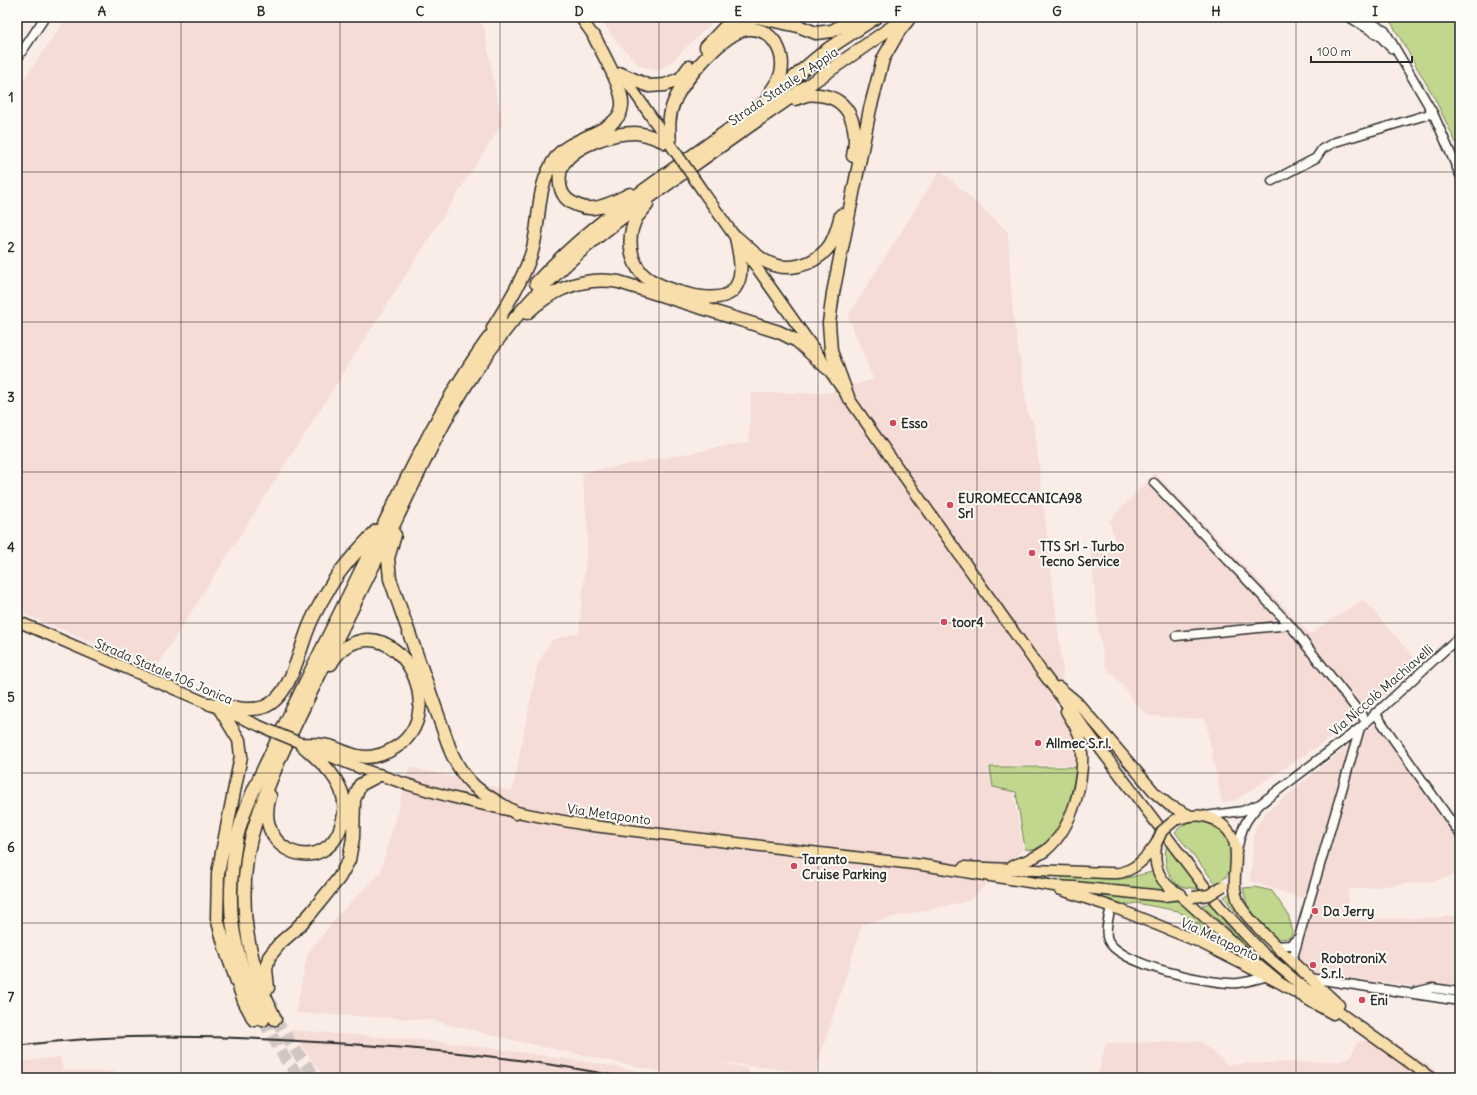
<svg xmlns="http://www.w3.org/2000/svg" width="1477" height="1095" viewBox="0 0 1477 1095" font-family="Delius,sans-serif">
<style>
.built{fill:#f6dcd6}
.green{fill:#c1d78d;stroke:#76815c}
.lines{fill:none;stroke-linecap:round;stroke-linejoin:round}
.highway-tunnel{stroke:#d1c6c2;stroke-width:12;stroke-dasharray:12 6;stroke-linecap:butt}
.minor-casing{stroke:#2b2b2b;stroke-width:11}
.major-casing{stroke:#2b2b2b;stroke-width:13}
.highway-casing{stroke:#2b2b2b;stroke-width:15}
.minor{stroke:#fdfcf7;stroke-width:8}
.major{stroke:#f8deab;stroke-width:10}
.highway{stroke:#f8deab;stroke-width:12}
.rail{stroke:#2b2b2b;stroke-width:2}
.major-bridge-casing{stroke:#2b2b2b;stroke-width:13;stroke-linecap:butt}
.major-bridge{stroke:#f8deab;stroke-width:10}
.grid{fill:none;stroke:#2b2b2b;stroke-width:1;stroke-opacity:0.55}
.poi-dot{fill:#d1495b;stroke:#fdfcf7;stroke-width:1.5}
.labels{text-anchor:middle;stroke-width:4;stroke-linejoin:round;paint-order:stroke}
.street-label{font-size:13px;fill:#2b2b2b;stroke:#fdfcf7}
.poi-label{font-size:13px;font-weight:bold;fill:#2b2b2b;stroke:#fdfcf7;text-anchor:start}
.neatline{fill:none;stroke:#2b2b2b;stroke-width:1.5}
.grid-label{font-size:13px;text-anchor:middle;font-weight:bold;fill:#2b2b2b}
</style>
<rect width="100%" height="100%" fill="#faede8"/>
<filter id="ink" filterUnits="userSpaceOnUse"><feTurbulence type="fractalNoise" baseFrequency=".025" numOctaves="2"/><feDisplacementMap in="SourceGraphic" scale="8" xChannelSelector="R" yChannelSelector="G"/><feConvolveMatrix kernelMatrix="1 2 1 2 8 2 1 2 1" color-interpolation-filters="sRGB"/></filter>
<g filter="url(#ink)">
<path class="built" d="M 17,17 L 27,17 L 17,32 Z
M 67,17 L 477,17 L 484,28 L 502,124 L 155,669 L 17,611 L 17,89 Z
M 599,17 L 718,17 L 671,62 L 658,71 L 640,66 L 616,41 Z
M 940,170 L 1008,232 L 1012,306 L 1028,415 L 1034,422 L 1063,673 L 1055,706 L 1072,730 L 1075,744 L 1076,765 L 1009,765 L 1023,849 L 969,901 L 862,924 L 815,1074 L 711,1061 L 746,1068 L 753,1076 L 763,1078 L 690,1078 L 525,1043 L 430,1020 L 296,1013 L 307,954 L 338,915 L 380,873 L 410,767 L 512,791 L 538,663 L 552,640 L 579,632 L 588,534 L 582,473 L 749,442 L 751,393 L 827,393 L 873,379 L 848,316 Z
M 1155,473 L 1310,634 L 1363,599 L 1419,663 L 1356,721 L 1236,800 L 1222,803 L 1205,719 L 1149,716 L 1136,705 L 1122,685 L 1105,666 L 1098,628 L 1090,545 L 1115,540 L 1109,521 Z
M 1376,723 L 1460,839 L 1460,874 L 1433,881 L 1348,890 L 1349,919 L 1417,918 L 1460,916 L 1460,996 L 1411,986 L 1313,973 L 1299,960 L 1313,902 L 1250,881 L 1255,828 L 1266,812 Z
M 290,1030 L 433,1041 L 478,1046 L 595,1063 L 672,1078 L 325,1078 Z
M 1384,1036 L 1448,1078 L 1097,1078 L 1106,1043 L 1200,1041 L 1227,1064 L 1340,1061 L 1346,1059 L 1350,1056 L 1354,1050 L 1357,1042 Z
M 60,1057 L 63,1070 L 117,1072 L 118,1078 L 17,1078 L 17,1062 Z
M 982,1070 L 1043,1078 L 963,1078 Z"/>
<path class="green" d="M 1388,17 L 1460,17 L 1460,151 L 1434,97 Z
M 990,767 L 1077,767 L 1066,817 L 1054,837 L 1034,850 L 1025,849 L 1016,792 L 993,787 Z
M 1198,821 L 1208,822 L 1221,828 L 1229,838 L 1233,866 L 1225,878 L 1216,884 L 1175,832 C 1181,825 1188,822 1198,821 Z
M 1167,845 L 1201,889 C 1194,888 1185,888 1179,885 C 1166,877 1163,858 1167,845 Z
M 981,871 L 1049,874 L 1049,880 Z
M 1152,872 L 1164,891 L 1062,883 L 1062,876 L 1127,878 Z
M 1255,887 L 1272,891 L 1288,914 L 1293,932 L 1289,938 L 1278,939 L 1263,927 L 1247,904 L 1243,888 Z
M 1085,893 L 1177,901 L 1189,908 L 1244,958 L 1202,934 L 1199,926 L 1178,911 L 1136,903 L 1127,905 Z
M 1230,893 L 1253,927 L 1294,968 C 1269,946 1244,925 1224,897 Z
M 1210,903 L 1229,927 L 1262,958 L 1261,960 L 1202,905 Z"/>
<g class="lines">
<path class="highway-tunnel" d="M 275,1019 L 299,1055 L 316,1078
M 263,1020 L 284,1057 L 300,1078"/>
<g class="minor-casing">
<path id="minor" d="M 1349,17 L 1380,36 L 1391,48
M 1362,17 L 1385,31 L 1433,113 L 1460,175
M 17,59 L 45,17
M 1272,181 L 1316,158 L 1322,149 L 1335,142 L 1433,113
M 1154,483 L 1290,625 L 1366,721
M 1176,636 L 1290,625
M 1375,713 L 1460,834
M 1205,816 L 1242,811 L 1257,805
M 1237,850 C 1242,828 1244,821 1260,804 L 1360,728 L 1460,636
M 1111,907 C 1109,917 1104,931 1108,940 C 1119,965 1212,985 1238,983 C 1248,982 1258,979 1268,976
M 1276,946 L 1290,945 L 1298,938
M 1292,961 L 1360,728
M 1309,978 L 1460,1001
M 1415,992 L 1432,988 L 1460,992"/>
</g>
<g class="major-casing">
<path id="major" d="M 580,17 L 598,42
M 621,73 L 670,144
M 704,193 L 1042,672 L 1220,907 L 1263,953 L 1301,985 L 1431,1078
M 17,621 L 269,730
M 1059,687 L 1077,702 L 1156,794 L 1169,805 L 1189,815
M 305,746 C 352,766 401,784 451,797 C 498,809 545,818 593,826 L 922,865 L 1054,886 L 1074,887 L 1164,896 L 1179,894 L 1252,960 L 1280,983
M 1175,820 C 1195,813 1210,813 1226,828 C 1246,849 1228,877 1238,901 C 1243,914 1257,926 1266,936 C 1290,960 1314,982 1339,1005
M 1156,846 C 1153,867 1160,885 1181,894
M 1012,866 C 1023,862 1036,858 1045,851 C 1074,828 1086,776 1081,741 C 1079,731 1071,720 1066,711
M 964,867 L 1107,873 C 1112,873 1119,874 1123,872 C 1138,868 1148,855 1156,844
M 1059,889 L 1118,909 L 1197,941 L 1280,983 L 1315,1004 L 1333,1014"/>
</g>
<g class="highway-casing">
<path id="highway" d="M 706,47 L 726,26 L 741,19 L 757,17 L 798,26 L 816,33 L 832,31 L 857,17
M 621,74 L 649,86 L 665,85 L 681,78 L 689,67
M 795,99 C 799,98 803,96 807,95 C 811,94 815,95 819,95 C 851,98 859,128 853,156
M 630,194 C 618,200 606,207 593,208 C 584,209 571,204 565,197 C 558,188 558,172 564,163 C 577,144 613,133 635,133 C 647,133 659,140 670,144 C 669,129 668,116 674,102 C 683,80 724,32 748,29 C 771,27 786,52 781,73 C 779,81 774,87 769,94
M 647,205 C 644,209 640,213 637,217 C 626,236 629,264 647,278 C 664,290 720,309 735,288 C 745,274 739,253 736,237
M 736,237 C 746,245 755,255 765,261 C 786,273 812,266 827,249 C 835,240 838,226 841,215
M 536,283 C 599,214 681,167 754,111 C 780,92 802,68 828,49 C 844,38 860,28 876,17
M 527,313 C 553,289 583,276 619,282 L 779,332 L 797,341 L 827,368
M 493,328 C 507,305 522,281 531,255 C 542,221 534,187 557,156 C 571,137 620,132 622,106 C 624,89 602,53 594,36
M 848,397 L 831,351 L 829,323 L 833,293 L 870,109 L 883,59 L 899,31 L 908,20
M 395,535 L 388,558 L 390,579 L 451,752 C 467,788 484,794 516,813
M 210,704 C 225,706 249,712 264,707 C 292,696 299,649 310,624 C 316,610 325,595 333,582 C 345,563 361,547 376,531
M 220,709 L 239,740 L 241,756 L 218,873 L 217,918 L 226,951 L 244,1001 L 254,1020
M 301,744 C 310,744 320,744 329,746 C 345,751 358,760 375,756 C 386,754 394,749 402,743 C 430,719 422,673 396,651 C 373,632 345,639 331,664
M 270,796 C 252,854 327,879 342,823 C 345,813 345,800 341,790 C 333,771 316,758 301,744
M 268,988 L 266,969 L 269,957 L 280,943 L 295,930 L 311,913 L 339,878 L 349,860 L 353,838 L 354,800 L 360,785 L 379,775
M 275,1019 C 250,966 239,917 247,859 C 250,837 257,817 264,798 C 283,746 309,697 333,647 C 355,603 376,560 398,516 C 422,466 445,416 476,370 C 498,337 524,306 553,277 C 593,237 641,203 687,170 C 759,118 833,69 906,17
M 263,1020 C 249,988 236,955 232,921 C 230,900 231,876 234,855 C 238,820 254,789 269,757 C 281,732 294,706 306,681 C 332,628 359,575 385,522 C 420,451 452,384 501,322"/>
</g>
<use href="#minor" class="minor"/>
<use href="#major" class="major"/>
<use href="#highway" class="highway"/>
<path class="rail" d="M 17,1046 C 122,1032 228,1036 333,1043 C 431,1049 529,1058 626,1078"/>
<g class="major-bridge-casing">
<path id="major-bridge" d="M 670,144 L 704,193
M 269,730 L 298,742
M 1156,844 L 1162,831 L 1175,820
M 1193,897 L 1209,895 L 1223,886"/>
</g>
<use href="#major-bridge" class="major-bridge"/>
</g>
</g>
<path class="grid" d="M 181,17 L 181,1078M 340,17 L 340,1078M 500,17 L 500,1078M 659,17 L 659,1078M 818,17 L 818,1078M 977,17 L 977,1078M 1137,17 L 1137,1078M 1296,17 L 1296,1078M 17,172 L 1460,172M 17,322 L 1460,322M 17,472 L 1460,472M 17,623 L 1460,623M 17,773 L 1460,773M 17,923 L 1460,923"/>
<g class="poi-dot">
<circle cx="893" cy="423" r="4"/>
<circle cx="950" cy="505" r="4"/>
<circle cx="1032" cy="553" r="4"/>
<circle cx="944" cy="622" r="4"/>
<circle cx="1038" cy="743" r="4"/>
<circle cx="794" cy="866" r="4"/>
<circle cx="1315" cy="911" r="4"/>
<circle cx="1313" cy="965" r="4"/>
<circle cx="1362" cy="1000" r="4"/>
</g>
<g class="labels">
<g class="street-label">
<text transform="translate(783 86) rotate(-34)" y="5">Strada Statale 7 Appia</text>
<text transform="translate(164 671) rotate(23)" y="5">Strada Statale 106 Jonica</text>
<text transform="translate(1381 690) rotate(-41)" y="5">Via Niccolò Machiavelli</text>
<text transform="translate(609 814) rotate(8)" y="5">Via Metaponto</text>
<text transform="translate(1220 939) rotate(25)" y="5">Via Metaponto</text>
</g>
<g class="poi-label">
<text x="901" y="428">Esso</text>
<text x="958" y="503">EUROMECCANICA98<tspan x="958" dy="15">Srl</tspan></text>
<text x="1040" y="551">TTS Srl - Turbo<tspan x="1040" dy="15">Tecno Service</tspan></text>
<text x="952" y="627">toor4</text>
<text x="1046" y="748">Allmec S.r.l.</text>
<text x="802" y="864">Taranto<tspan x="802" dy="15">Cruise Parking</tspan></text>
<text x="1323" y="916">Da Jerry</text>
<text x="1321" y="963">RobotroniX<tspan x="1321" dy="15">S.r.l.</tspan></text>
<text x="1370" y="1005">Eni</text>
</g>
</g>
<rect width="1477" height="1095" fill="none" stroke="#fdfcf7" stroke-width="44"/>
<path d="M1311 56v6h101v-6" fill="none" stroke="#2b2b2b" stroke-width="2"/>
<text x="1317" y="56" font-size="12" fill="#2b2b2b" stroke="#fdfcf7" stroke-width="3" paint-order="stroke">100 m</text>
<rect x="22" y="22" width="1433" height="1051" class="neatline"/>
<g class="grid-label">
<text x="102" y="16">A</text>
<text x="261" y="16">B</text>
<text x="420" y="16">C</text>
<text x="579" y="16">D</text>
<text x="738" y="16">E</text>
<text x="898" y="16">F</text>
<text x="1057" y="16">G</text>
<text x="1216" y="16">H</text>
<text x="1375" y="16">I</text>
<text x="11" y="102">1</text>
<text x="11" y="252">2</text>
<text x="11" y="402">3</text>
<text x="11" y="552">4</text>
<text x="11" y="702">5</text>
<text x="11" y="852">6</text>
<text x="11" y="1002">7</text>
</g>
</svg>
